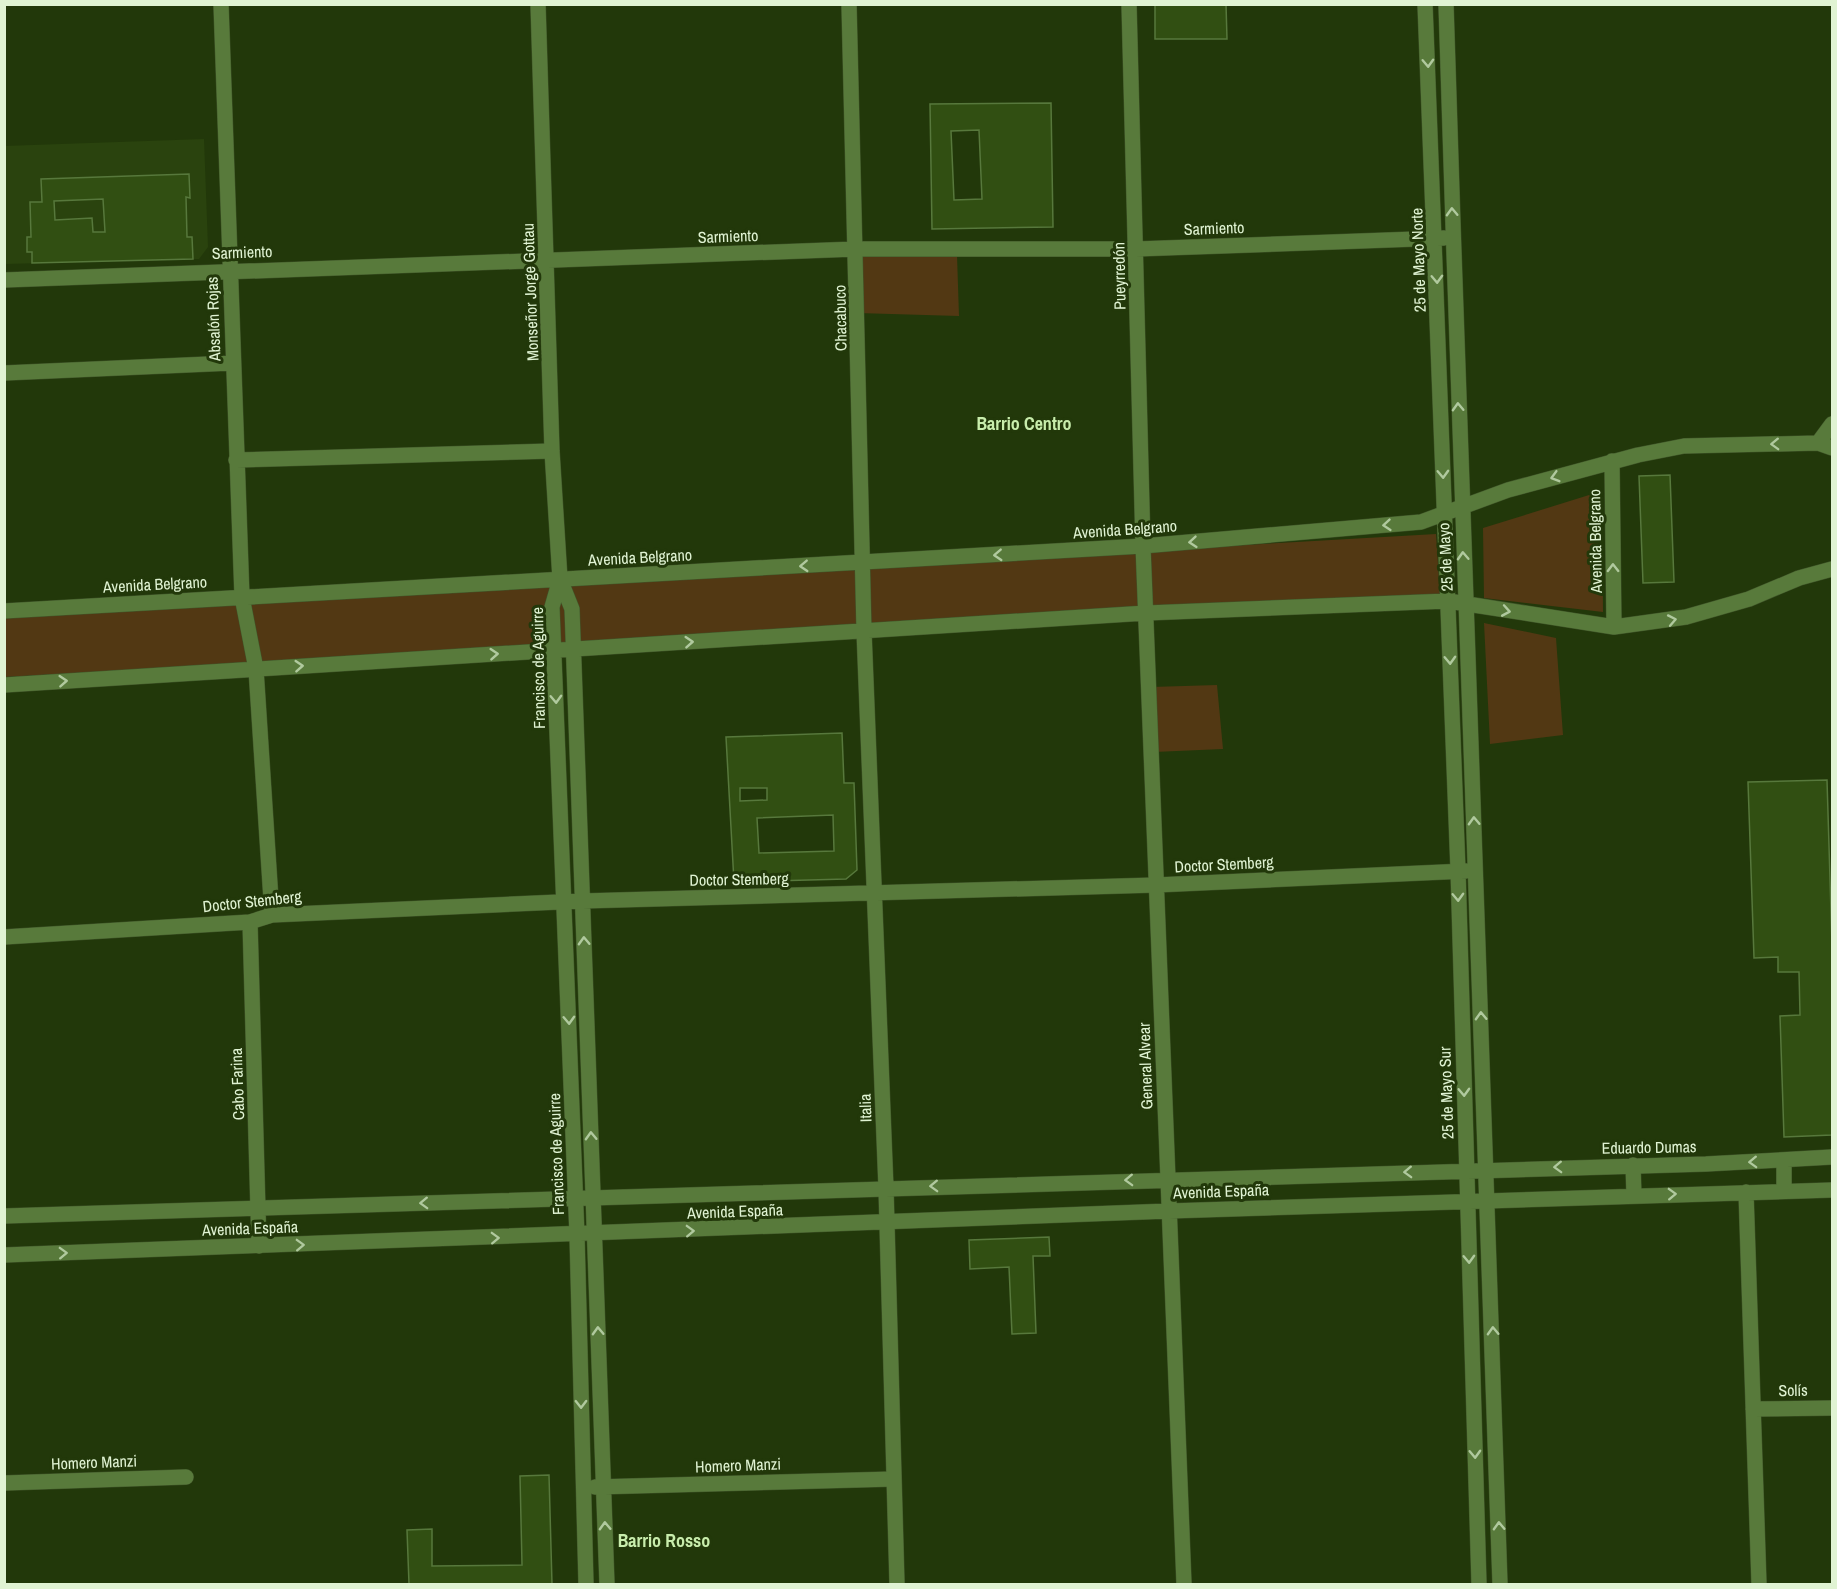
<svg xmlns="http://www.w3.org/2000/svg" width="1837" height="1589" viewBox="0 0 1837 1589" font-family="'Archivo Narrow',sans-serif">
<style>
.built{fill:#2a430e}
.green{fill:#523813}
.building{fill:#314f12;stroke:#57783c;stroke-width:1.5;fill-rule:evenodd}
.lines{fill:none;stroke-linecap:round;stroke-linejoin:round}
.minor-casing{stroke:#40562a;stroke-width:16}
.minor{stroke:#587a3b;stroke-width:15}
.oneway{stroke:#b0c99e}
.labels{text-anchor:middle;stroke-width:6;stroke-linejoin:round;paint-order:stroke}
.street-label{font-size:16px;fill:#e0f3d3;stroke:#22380a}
.neighbourhood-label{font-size:18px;font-weight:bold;fill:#c8edac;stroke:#22380a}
</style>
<rect width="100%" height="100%" fill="#22380a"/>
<path class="built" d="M 204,139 L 208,247 L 199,259 L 5,264 L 4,146 Z"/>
<path class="green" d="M 957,255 L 959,316 L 857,313 L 854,256 Z
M 1602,491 L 1603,612 L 1484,598 L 1483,528 Z
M 1436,534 L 1440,595 L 5,677 L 5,616 Z
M 1484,623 L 1556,638 L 1563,735 L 1490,744 Z
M 1217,685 L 1223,749 L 1154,752 L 1151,687 Z"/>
<path class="building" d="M 1155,4 L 1226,4 L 1227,39 L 1155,39 Z
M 1051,103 L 1053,227 L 932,229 L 930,104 ZM 979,130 L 982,199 L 954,200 L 951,131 Z
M 189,174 L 190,198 L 186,197 L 187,237 L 192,237 L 193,259 L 32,263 L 32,252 L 27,252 L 27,237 L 31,237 L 30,202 L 42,202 L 41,179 ZM 103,199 L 105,232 L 93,232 L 92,218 L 55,220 L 54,201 Z
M 1670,475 L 1674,582 L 1643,583 L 1639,476 Z
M 842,733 L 844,783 L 854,783 L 857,870 L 846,879 L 734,882 L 726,737 ZM 740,788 L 767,788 L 767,800 L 740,801 ZM 833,815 L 834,851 L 759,853 L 757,818 Z
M 1827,780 L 1832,945 L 1832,1135 L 1784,1137 L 1780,1016 L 1800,1015 L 1799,972 L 1778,972 L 1778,957 L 1754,958 L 1748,782 Z
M 1049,1237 L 1050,1256 L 1033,1256 L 1036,1333 L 1012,1334 L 1009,1267 L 970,1269 L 969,1240 Z
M 549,1475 L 552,1584 L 409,1584 L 407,1530 L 432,1529 L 432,1566 L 522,1565 L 520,1476 Z"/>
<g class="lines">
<g class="minor-casing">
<path id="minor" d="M 221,4 L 242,597 L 256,669 L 272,915
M 538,4 L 552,451 L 560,579 L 572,609 L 607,1584
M 849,4 L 864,631 L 886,1188 L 897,1584
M 1129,4 L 1143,546 L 1184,1584
M 1425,4 L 1458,870 L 1479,1584
M 1446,4 C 1462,531 1484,1058 1500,1584
M 4,280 L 856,249 L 1136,249 L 1444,238
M 4,373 L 232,363
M 1818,443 L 1832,424
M 236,460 L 552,451
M 1612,461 L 1614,627
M 560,579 L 552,607 L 577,1235 L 586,1584
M 4,611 L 1143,546 L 1421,522 L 1508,490 L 1638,455 L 1684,446 L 1818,443 L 1832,448
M 4,685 L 1146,613 L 1448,601 L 1614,627 L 1686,617 L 1749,599 L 1799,578 L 1832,569
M 250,922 L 259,1246
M 4,937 L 250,922 L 272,915 L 582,901 L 1156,885 L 1466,871
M 1784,1160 L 1784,1191
M 1633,1165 L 1634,1196
M 1746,1192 L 1759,1584
M 4,1216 L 1706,1164 L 1832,1157
M 4,1255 L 1169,1211 L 1832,1190
M 1753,1409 L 1832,1408
M 4,1483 L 186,1477
M 595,1487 L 894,1479"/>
</g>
<use href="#minor" class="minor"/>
</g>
<defs><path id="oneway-chevron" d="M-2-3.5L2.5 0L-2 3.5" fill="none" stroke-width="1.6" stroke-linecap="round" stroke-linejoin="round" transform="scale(1.5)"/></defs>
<g class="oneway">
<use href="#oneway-chevron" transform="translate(1428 63) rotate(88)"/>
<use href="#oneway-chevron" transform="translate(1452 212) rotate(-92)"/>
<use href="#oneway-chevron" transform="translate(1437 279) rotate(88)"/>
<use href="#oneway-chevron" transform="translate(1458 407) rotate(-92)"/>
<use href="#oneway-chevron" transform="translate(1775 444) rotate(178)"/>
<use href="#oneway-chevron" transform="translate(1443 474) rotate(88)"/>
<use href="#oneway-chevron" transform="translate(1555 477) rotate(164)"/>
<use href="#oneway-chevron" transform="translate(1387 525) rotate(175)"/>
<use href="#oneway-chevron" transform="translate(1193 542) rotate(175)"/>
<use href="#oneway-chevron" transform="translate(998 555) rotate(177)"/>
<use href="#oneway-chevron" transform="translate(1463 556) rotate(-93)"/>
<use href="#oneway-chevron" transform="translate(804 566) rotate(177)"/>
<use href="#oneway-chevron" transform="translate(1613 568) rotate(-91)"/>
<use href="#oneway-chevron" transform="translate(1506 611) rotate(10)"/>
<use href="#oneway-chevron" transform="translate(1672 620) rotate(-11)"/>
<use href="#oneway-chevron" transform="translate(689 642) rotate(-4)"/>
<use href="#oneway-chevron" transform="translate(494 654) rotate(-4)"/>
<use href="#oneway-chevron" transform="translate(1450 660) rotate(88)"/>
<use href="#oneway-chevron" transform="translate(299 666) rotate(-4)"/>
<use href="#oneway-chevron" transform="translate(63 681) rotate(-4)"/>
<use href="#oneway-chevron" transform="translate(556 699) rotate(88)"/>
<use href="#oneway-chevron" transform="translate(1474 821) rotate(-92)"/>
<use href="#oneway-chevron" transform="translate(1458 897) rotate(88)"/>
<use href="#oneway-chevron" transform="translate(584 941) rotate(-92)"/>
<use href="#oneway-chevron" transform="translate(1481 1016) rotate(-92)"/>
<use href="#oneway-chevron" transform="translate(569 1020) rotate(88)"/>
<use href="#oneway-chevron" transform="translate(1464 1092) rotate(88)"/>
<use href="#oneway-chevron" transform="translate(591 1136) rotate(-92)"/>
<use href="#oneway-chevron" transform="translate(1753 1162) rotate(178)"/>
<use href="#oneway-chevron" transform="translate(1558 1167) rotate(178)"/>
<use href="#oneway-chevron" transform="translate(1408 1172) rotate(178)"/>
<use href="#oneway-chevron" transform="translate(1129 1180) rotate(178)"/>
<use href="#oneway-chevron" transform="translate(934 1186) rotate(178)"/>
<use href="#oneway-chevron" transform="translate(1672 1194) rotate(-2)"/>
<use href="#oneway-chevron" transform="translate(424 1203) rotate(178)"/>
<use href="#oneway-chevron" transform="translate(690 1231) rotate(-2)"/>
<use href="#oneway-chevron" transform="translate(495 1238) rotate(-2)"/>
<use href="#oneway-chevron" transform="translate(300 1245) rotate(-2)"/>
<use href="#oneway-chevron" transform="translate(63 1253) rotate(-2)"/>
<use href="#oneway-chevron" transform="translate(1469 1259) rotate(88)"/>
<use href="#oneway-chevron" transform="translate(598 1331) rotate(-92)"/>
<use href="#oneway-chevron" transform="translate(1493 1331) rotate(-92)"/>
<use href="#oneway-chevron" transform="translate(581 1404) rotate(89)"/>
<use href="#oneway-chevron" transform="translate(1475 1454) rotate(88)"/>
<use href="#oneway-chevron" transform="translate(605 1526) rotate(-92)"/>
<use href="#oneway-chevron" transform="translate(1499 1526) rotate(-92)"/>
</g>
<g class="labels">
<g class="street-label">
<text transform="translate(1214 228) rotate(-2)" y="6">Sarmiento</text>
<text transform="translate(728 236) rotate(-2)" y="6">Sarmiento</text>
<text transform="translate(242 252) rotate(-2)" y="6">Sarmiento</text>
<text transform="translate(1418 260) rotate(-92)" y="6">25 de Mayo Norte</text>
<text transform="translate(1119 276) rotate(-91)" y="6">Pueyrredón</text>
<text transform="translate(530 292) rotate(-92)" y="6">Monseñor Jorge Gottau</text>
<text transform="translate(840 318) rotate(-91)" y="6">Chacabuco</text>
<text transform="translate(213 319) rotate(-92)" y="6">Absalón Rojas</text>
<text transform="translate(1125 529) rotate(-4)" y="6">Avenida Belgrano</text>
<text transform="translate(1595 541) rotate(-91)" y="6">Avenida Belgrano</text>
<text transform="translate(640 557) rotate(-3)" y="6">Avenida Belgrano</text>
<text transform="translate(1445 557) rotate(-93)" y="6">25 de Mayo</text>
<text transform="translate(155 584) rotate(-3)" y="6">Avenida Belgrano</text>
<text transform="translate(538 668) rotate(-91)" y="6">Francisco de Aguirre</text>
<text transform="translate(1224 864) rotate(-3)" y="6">Doctor Stemberg</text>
<text transform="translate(739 879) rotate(-1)" y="6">Doctor Stemberg</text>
<text transform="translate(252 901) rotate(-6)" y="6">Doctor Stemberg</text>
<text transform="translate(1145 1066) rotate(-92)" y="6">General Alvear</text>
<text transform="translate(237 1084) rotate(-92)" y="6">Cabo Farina</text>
<text transform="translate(1446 1093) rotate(-92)" y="6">25 de Mayo Sur</text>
<text transform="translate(865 1108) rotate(-92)" y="6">Italia</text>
<text transform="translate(1649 1147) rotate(-1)" y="6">Eduardo Dumas</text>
<text transform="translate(556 1154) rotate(-92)" y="6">Francisco de Aguirre</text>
<text transform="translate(1221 1191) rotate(-2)" y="6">Avenida España</text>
<text transform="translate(735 1211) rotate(-2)" y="6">Avenida España</text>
<text transform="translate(250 1228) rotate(-2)" y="6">Avenida España</text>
<text transform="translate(1793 1390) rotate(-1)" y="6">Solís</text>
<text transform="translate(94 1462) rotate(-2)" y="6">Homero Manzi</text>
<text transform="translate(738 1465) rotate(-2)" y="6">Homero Manzi</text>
</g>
<g class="neighbourhood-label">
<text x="1024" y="430">Barrio Centro</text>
<text x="664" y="1547">Barrio Rosso</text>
</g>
</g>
<rect width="1837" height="1589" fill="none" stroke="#e0f3d3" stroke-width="12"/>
</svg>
